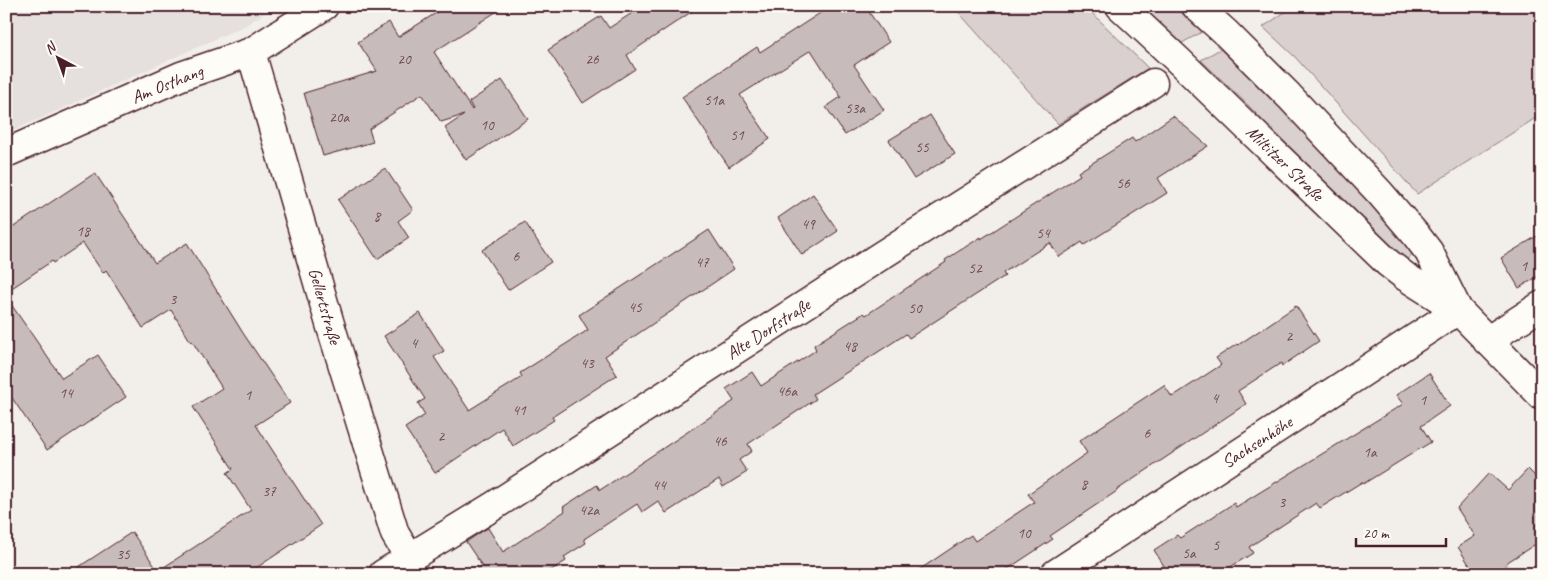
<svg xmlns="http://www.w3.org/2000/svg" width="1548" height="580" viewBox="0 0 1548 580" font-family="Caveat,sans-serif">
<style>
.built{fill:#e5dfdd}
.green{fill:#d9d0cf;stroke:#92787d}
.building{fill:#c8bbbb;stroke:#4a1f2b}
.lines{fill:none;stroke-linecap:round;stroke-linejoin:round}
.street-casing{stroke:#4a1f2b;stroke-width:31}
.secondary-casing{stroke:#4a1f2b;stroke-width:31}
.street{stroke:#fdfcf7;stroke-width:28}
.secondary{stroke:#fdfcf7;stroke-width:28}
.labels{text-anchor:middle;stroke-width:4;stroke-linejoin:round;paint-order:stroke}
.number-label{font-size:15px;fill:#6a464f}
.street-label{font-size:18px;fill:#4a1f2b;stroke:#fdfcf7}
</style>
<rect width="100%" height="100%" fill="#f2efeb"/>
<filter id="ink" filterUnits="userSpaceOnUse"><feTurbulence type="fractalNoise" baseFrequency=".02" numOctaves="2"/><feDisplacementMap in="SourceGraphic" scale="10" xChannelSelector="R" yChannelSelector="G"/><feConvolveMatrix kernelMatrix="1 2 1 2 8 2 1 2 1" color-interpolation-filters="sRGB"/></filter>
<g filter="url(#ink)">
<path class="built" d="M 6,6 L 275,6 L 246,25 L 6,134 Z"/>
<path class="green" d="M 953,6 L 1082,6 L 1088,9 L 1148,68 L 1058,124 Z
M 1142,6 L 1174,6 L 1202,32 L 1182,43 Z
M 1294,6 L 1542,6 L 1542,114 L 1417,194 L 1295,57 L 1263,27 Z
M 1220,49 C 1288,113 1354,180 1418,248 L 1402,265 L 1358,222 L 1249,106 L 1201,60 Z"/>
<path class="building" d="M 447,6 L 505,6 L 434,52 L 472,110 L 473,109 L 469,102 L 502,80 L 528,119 L 466,160 L 445,128 L 464,115 L 441,122 L 422,94 L 369,129 L 373,142 L 323,156 L 304,93 L 377,71 L 358,42 L 389,22 L 398,37 Z
M 643,6 L 700,6 L 627,55 L 635,69 L 583,103 L 548,50 L 601,16 L 609,28 Z
M 831,6 L 865,6 L 889,42 L 854,65 L 884,110 L 845,135 L 826,107 L 841,97 L 811,50 L 740,95 L 770,139 L 729,167 L 682,97 L 757,47 L 760,52 Z
M 930,115 L 955,154 L 914,179 L 889,140 Z
M 1173,116 L 1208,146 L 1158,178 L 1167,193 L 1084,245 L 1082,242 L 1059,257 L 1050,243 L 1003,273 L 1005,276 L 909,338 L 906,334 L 813,394 L 816,399 L 748,444 L 752,451 L 739,460 L 747,472 L 723,487 L 719,479 L 666,513 L 658,501 L 642,512 L 637,504 L 584,539 L 586,543 L 564,557 L 566,561 L 545,574 L 470,574 L 482,566 L 466,542 L 484,530 L 488,528 L 503,552 L 565,511 L 563,507 L 597,485 L 600,490 L 734,401 L 726,389 L 752,372 L 761,386 L 816,350 L 814,345 L 864,313 L 866,315 L 946,262 L 945,260 L 981,237 L 981,239 L 1080,175 L 1078,172 L 1132,138 L 1135,142 Z
M 385,168 L 413,210 L 398,221 L 409,238 L 377,259 L 338,200 Z
M 95,173 L 155,263 L 187,243 L 243,333 L 290,403 L 256,425 L 321,525 L 247,574 L 68,574 L 132,532 L 158,571 L 251,510 L 227,473 L 233,469 L 193,407 L 222,388 L 192,341 L 191,342 L 171,310 L 143,328 L 106,270 L 103,273 L 83,243 L 53,263 L 52,261 L 6,292 L 6,232 Z
M 813,194 L 838,231 L 802,255 L 778,218 Z
M 525,222 L 551,262 L 508,290 L 482,250 Z
M 709,230 L 734,269 L 605,356 L 617,375 L 552,417 L 554,420 L 513,446 L 502,428 L 435,473 L 405,428 L 425,415 L 418,403 L 425,399 L 384,336 L 420,313 L 444,351 L 434,357 L 469,410 L 522,377 L 520,373 L 588,330 L 579,315 Z
M 1542,233 L 1542,274 L 1519,288 L 1501,258 Z
M 6,297 L 62,378 L 98,355 L 126,397 L 47,450 L 6,389 Z
M 1296,306 L 1319,341 L 1282,366 L 1281,363 L 1238,391 L 1246,404 L 1117,490 L 1117,491 L 1050,536 L 1053,539 L 1000,574 L 913,574 L 971,535 L 975,541 L 1034,502 L 1028,494 L 1087,453 L 1079,441 L 1164,385 L 1172,397 L 1221,365 L 1216,358 L 1237,344 L 1238,345 Z
M 1429,373 L 1450,406 L 1421,426 L 1431,442 L 1363,484 L 1362,482 L 1320,508 L 1316,503 L 1249,547 L 1253,553 L 1219,574 L 1169,574 L 1154,550 L 1177,535 L 1180,538 L 1234,503 L 1236,507 L 1403,404 L 1396,395 Z
M 1528,469 L 1542,483 L 1542,540 L 1506,563 L 1507,565 L 1494,574 L 1475,574 L 1458,547 L 1475,536 L 1457,508 L 1489,473 L 1508,490 Z"/>
<g class="lines">
<g class="street-casing">
<path id="street" d="M 251,52 L 330,324 L 395,534 L 409,557
M 6,153 L 181,76 L 251,52 L 324,6
M 1487,341 L 1542,305
M 383,574 L 492,507 L 882,255 L 1153,83
M 1055,574 L 1458,310"/>
</g>
<g class="secondary-casing">
<path id="secondary" d="M 1120,6 L 1179,61 L 1388,263 L 1406,277 L 1458,310 L 1542,396
M 1196,6 L 1226,33 L 1289,96 L 1380,193 L 1416,235 L 1429,252 L 1458,310"/>
</g>
<use href="#street" class="street"/>
<use href="#secondary" class="secondary"/>
</g>
</g>
<g class="labels">
<g class="number-label">
<text x="404" y="64">20</text>
<text x="592" y="64">26</text>
<text x="714" y="105">51a</text>
<text x="855" y="113">53a</text>
<text x="339" y="122">20a</text>
<text x="487" y="130">10</text>
<text x="737" y="140">51</text>
<text x="922" y="152">55</text>
<text x="1123" y="188">56</text>
<text x="377" y="221">8</text>
<text x="808" y="229">49</text>
<text x="83" y="236">18</text>
<text x="1043" y="238">54</text>
<text x="516" y="261">6</text>
<text x="702" y="267">47</text>
<text x="1524" y="271">1</text>
<text x="975" y="273">52</text>
<text x="173" y="304">3</text>
<text x="635" y="312">45</text>
<text x="915" y="313">50</text>
<text x="1289" y="341">2</text>
<text x="414" y="348">4</text>
<text x="850" y="351">48</text>
<text x="587" y="368">43</text>
<text x="787" y="396">46a</text>
<text x="66" y="398">14</text>
<text x="248" y="400">1</text>
<text x="1215" y="403">4</text>
<text x="1423" y="405">1</text>
<text x="519" y="415">41</text>
<text x="1147" y="438">6</text>
<text x="441" y="441">2</text>
<text x="720" y="446">46</text>
<text x="1370" y="457">1a</text>
<text x="1084" y="489">8</text>
<text x="659" y="490">44</text>
<text x="269" y="496">37</text>
<text x="1282" y="507">3</text>
<text x="589" y="515">42a</text>
<text x="1024" y="538">10</text>
<text x="1216" y="550">5</text>
<text x="1189" y="558">5a</text>
<text x="123" y="559">35</text>
</g>
<g class="street-label">
<text transform="translate(167 84) rotate(-22)" y="6">Am Osthang</text>
<text transform="translate(1285 163) rotate(44)" y="6">Miltitzer Straße</text>
<text transform="translate(325 306) rotate(74)" y="6">Gellertstraße</text>
<text transform="translate(768 329) rotate(-33)" y="6">Alte Dorfstraße</text>
<text transform="translate(1257 442) rotate(-33)" y="6">Sachsenhöhe</text>
</g>
</g>
<rect width="1548" height="580" fill="none" stroke="#fdfcf7" stroke-width="25"/>
<rect x="12" y="12" width="1523" height="555" fill="none" stroke="#4a1f2b" stroke-width="2" filter="url(#ink)"/>
<g transform="translate(58 58) rotate(319)" stroke="#fdfcf7" stroke-width="4" paint-order="stroke">
<path d="M0-4L9 19L0 12L-9 19Z" fill="#4a1f2b"/>
<text y="-8" font-size="14" font-weight="bold" text-anchor="middle" fill="#4a1f2b">N</text>
</g>
<path d="M1356 538v8h90v-8" fill="none" stroke="#4a1f2b" stroke-width="2.5"/>
<text x="1363" y="538" font-size="15" fill="#4a1f2b" stroke="#fdfcf7" stroke-width="4" paint-order="stroke">20 m</text>
</svg>
